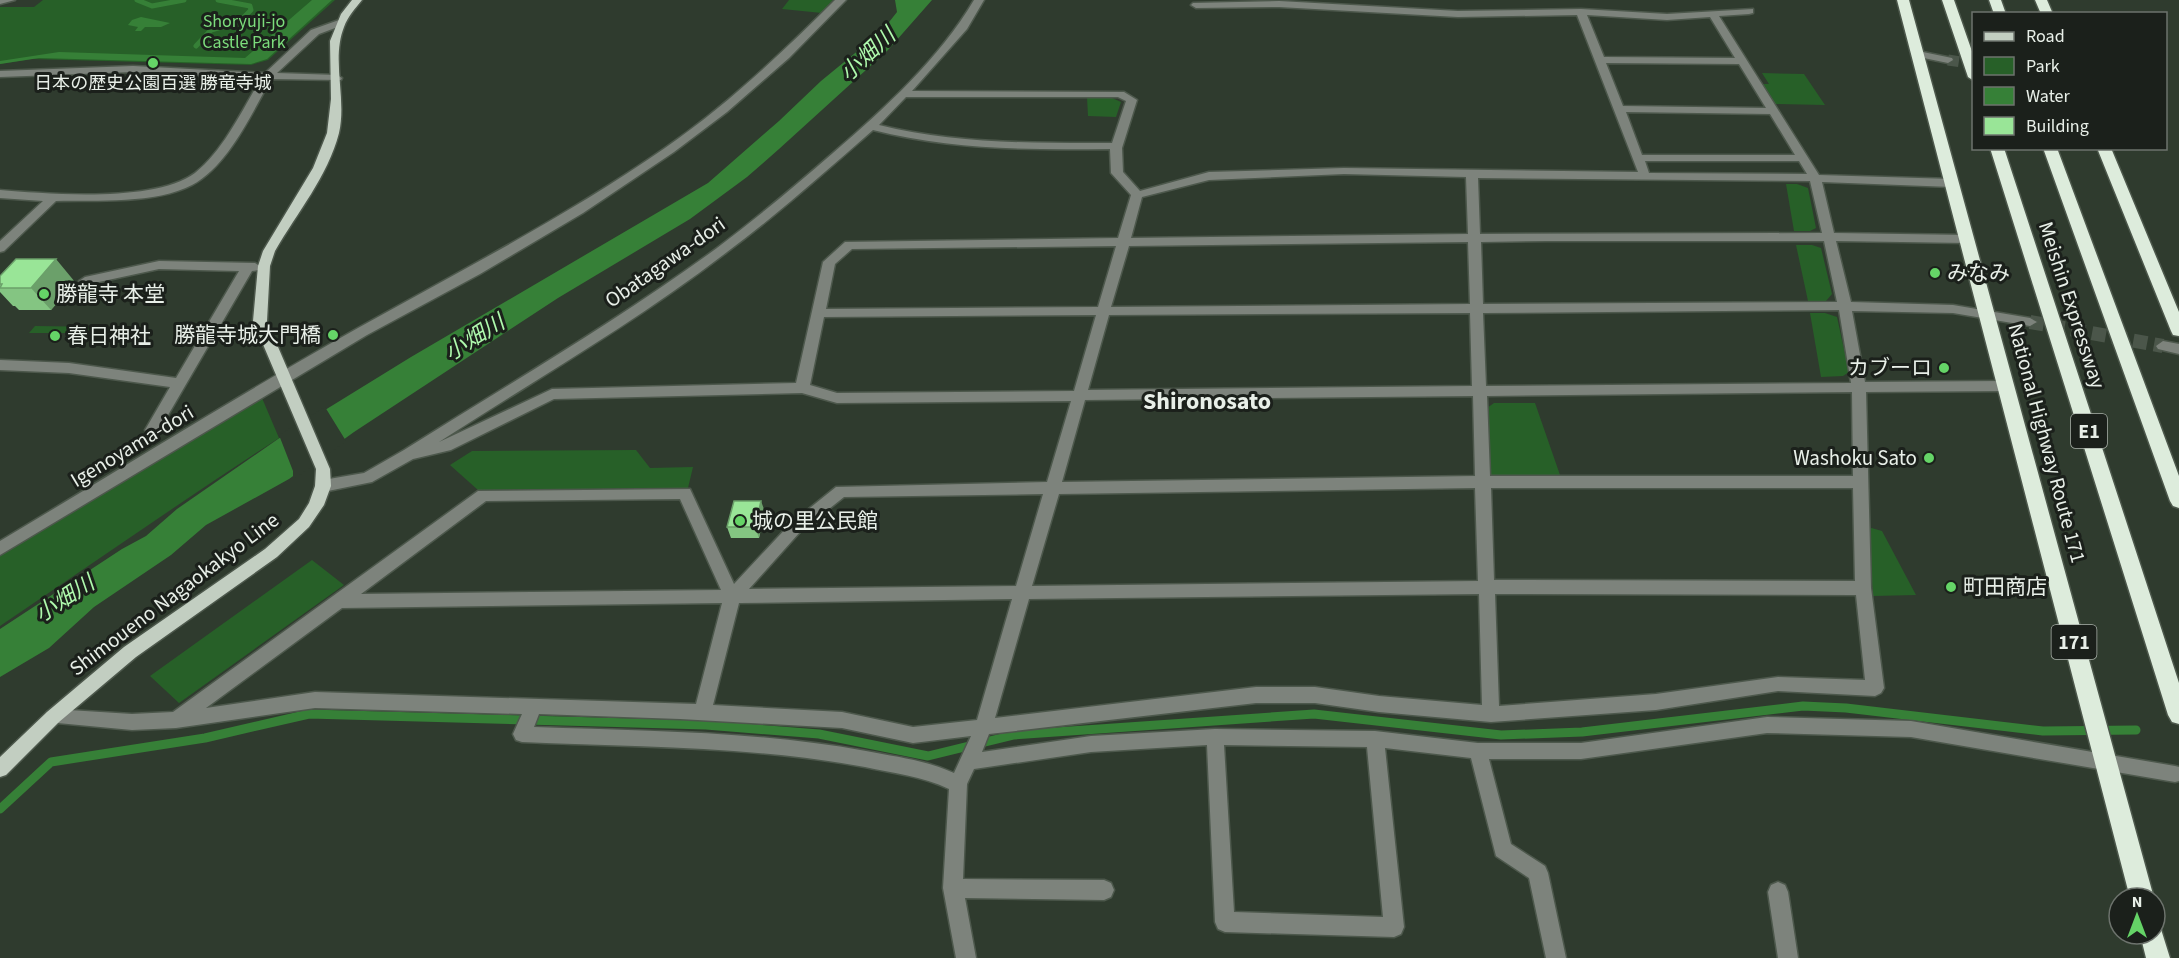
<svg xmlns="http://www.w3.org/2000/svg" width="2179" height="958" viewBox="0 0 2179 958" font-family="'Source Sans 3','Noto Sans JP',sans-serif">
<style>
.green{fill:#276028}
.water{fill:#368037}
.pier{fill:#2f3b2e}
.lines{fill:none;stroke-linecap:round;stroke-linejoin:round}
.stream-far1{stroke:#368037;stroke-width:5}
.stream{stroke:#368037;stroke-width:9}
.minor-tunnel-far1{stroke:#4b564a;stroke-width:11;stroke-dasharray:11 5;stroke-linecap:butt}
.minor-tunnel{stroke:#4b564a;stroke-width:14;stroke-dasharray:14 7;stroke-linecap:butt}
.minor-casing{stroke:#4d584c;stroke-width:3}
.major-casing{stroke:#4d584c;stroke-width:3}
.highway-casing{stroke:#4d584c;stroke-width:3}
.minor{fill:#7d837c;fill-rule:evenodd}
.major{fill:#c2cec1;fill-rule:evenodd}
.highway{fill:#ddecdc;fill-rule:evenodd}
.wall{fill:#84c582}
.shaded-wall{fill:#6ba06a}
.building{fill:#99e597;stroke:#6ba06a;stroke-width:1.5}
.poi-dot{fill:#65d467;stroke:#1b201b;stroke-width:2}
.labels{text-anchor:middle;stroke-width:6;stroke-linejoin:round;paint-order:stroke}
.far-park-label{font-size:18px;fill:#7cdc7c;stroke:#1b201b}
.far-poi-label{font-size:18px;fill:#e8efe8;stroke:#1b201b}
.shield{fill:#1b201b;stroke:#aab1aa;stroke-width:1.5}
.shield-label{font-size:20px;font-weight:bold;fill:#e8efe8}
.street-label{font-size:21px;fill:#e8efe8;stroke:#1b201b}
.poi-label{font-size:21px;fill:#e8efe8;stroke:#1b201b;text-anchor:start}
.water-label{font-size:22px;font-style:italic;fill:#affaad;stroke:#1b201b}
.quarter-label{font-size:24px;font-weight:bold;fill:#e8efe8;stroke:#1b201b}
</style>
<rect width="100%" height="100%" fill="#2f3b2e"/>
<path class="green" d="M 43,0 L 335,0 L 268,60 L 251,65 L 32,59 L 0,64 L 0,7 L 34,7 Z
M 789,0 L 833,0 L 822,13 L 782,9 Z
M 1762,73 L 1804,74 L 1825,105 L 1774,104 L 1762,84 L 1769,84 Z
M 1087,97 L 1110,97 L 1121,102 L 1116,117 L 1088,116 Z
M 1786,184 L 1797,184 L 1808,188 L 1816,228 L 1810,231 L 1794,231 Z
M 1796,245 L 1812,245 L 1821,248 L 1832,294 L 1826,301 L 1808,301 Z
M 1810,313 L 1825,313 L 1837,317 L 1849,372 L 1843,376 L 1821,377 Z
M 35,326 L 104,327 L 99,333 L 29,333 Z
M 262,398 L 279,438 C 185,499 93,563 0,626 L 0,555 Z
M 1494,403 L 1535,403 L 1560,475 L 1489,476 L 1487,408 Z
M 636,450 L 650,468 L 693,467 L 688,488 L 478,490 L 450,465 L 472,451 Z
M 1868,527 L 1882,531 L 1916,595 L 1873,596 Z
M 312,560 L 344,585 L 179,703 L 150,676 Z"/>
<path class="water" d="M 312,0 L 332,0 L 267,59 L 251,64 L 39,58 L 0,64 L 0,61 L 59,52 L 245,58 Z
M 895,0 L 932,0 L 888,50 L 779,149 L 747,177 L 690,219 L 558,298 L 354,432 L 289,479 L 206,525 L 171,555 L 94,607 L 49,648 L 0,677 L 0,629 L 122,549 L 146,536 L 177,509 L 278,439 L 411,357 L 708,183 L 779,121 L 821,81 L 882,31 L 897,12 Z
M 141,17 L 170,23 L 161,27 L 145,27 L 141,31 L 135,31 L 138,27 L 128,25 L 132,20 Z"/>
<path class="pier" d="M 325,407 L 346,441 L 293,480 L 293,471 L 279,435 Z"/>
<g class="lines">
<path class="stream-far1" d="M 137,0 L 152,6 L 184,0
M 196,46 L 211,30 L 239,22 L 251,10 L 250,6 L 218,0"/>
<path class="stream" d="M 0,809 L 51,762 L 205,738 L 309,714 L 706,725 L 819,734 L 928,756 L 1014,735 L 1314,714 L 1501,735 L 1582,732 L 1803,706 L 1846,708 L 2043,731 L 2136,730"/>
<path class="minor-tunnel-far1" d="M 1948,60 L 1974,64"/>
<path class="minor-tunnel" d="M 2030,322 L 2163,346"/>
<g class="minor-casing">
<path id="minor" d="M 0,0 L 15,0 L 0,4 Z
M 835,0 L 846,0 L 789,58 L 727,112 L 674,152 L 583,213 L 480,274 L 367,335 L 0,555 L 0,541 C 119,470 237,396 358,328 C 462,270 567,216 665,148 C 727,105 782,53 835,0 Z
M 974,0 L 984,0 L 967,29 L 912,91 L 1124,92 L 1137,100 L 1122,148 L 1123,172 L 1140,191 L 1209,172 L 1344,168 L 1638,172 L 1577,15 L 1458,17 L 1279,7 L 1196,8 L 1191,5 L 1193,3 L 1279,1 L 1458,11 L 1581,9 L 1667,14 L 1753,9 L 1753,13 L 1749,14 L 1719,16 L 1819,175 L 1952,179 L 1958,183 L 1952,187 L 1822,182 L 1834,233 L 1967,235 L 1973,239 L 1967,243 L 1836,241 L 1851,302 L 1953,305 L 2030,318 L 2037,322 L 2030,326 L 1953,313 L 1852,311 L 1865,382 L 2004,381 L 2011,386 L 2004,391 L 1866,392 L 1871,588 L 1884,688 L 1881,693 L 1875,696 L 1778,691 L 1656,710 L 1491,722 L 1379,712 L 1315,703 L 1256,703 L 989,734 L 982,752 L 1091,736 L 1215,729 L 1375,731 L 1478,743 L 1581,743 L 1767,717 L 1911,721 L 2175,766 L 2179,767 L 2179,781 L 2175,782 L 1911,737 L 1767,733 L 1581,759 L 1489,759 L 1511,844 L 1545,866 L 1548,873 L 1566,958 L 1546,958 L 1529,878 L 1496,856 L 1471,758 L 1385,748 L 1404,927 L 1401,934 L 1394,937 L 1225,932 L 1218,929 L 1215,922 L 1207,745 L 1091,752 L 974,769 L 967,784 L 963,879 L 1104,880 L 1111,883 L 1114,890 L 1111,897 L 1104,900 L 965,898 L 976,958 L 956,958 L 943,888 L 949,789 C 922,776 893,773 865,767 C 752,746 636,747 522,742 L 516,740 L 513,734 L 522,714 L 315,708 L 176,728 L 132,730 L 47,722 L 44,717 L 47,712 L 53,709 L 132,714 L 173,712 L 478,491 L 690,489 L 734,584 L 790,524 L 836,487 L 1047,482 L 1071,401 L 837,403 L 802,393 L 554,399 L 451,450 L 413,459 L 372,482 L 323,492 L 318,490 L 315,486 L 318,482 L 323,480 L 364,473 L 404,450 C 509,384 617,321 717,248 C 757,218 795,186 833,153 C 885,108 939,59 974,0 ZM 1587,15 L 1667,20 L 1710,17 L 1735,58 L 1604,57 ZM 1606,63 L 1739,64 L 1766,108 L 1623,106 ZM 906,97 L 1118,97 L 1126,101 L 1112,143 C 1034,143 955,144 879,125 ZM 1626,112 L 1770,114 L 1795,155 L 1642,155 ZM 873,130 C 951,150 1030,150 1110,149 L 1111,173 L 1131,195 L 1118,238 L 845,242 L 823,262 L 796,383 L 552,389 L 439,442 C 535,380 636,322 727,252 C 778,214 825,172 873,130 ZM 1645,161 L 1799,161 L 1807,174 L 1649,173 ZM 1344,174 L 1466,177 L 1468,234 L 1131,238 L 1142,197 L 1209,180 ZM 1478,178 L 1810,181 L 1822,233 L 1480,234 ZM 1547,241 L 1824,241 L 1837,302 L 1483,304 L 1481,242 ZM 1468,242 L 1470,304 L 1111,307 L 1129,246 ZM 1116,246 L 1098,307 L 826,309 L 835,264 L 852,249 ZM 1839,310 L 1851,383 L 1486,386 L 1483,313 ZM 1470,313 L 1472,386 L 1088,390 L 1109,315 ZM 1096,315 L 1074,391 L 837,393 L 810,385 L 824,317 ZM 1852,392 L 1853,476 L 1490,476 L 1487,396 ZM 1473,396 L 1475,476 L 1062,482 L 1085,400 ZM 1475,488 L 1478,581 L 1032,586 L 1059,494 ZM 1491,488 L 1853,488 L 1855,581 L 1494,580 ZM 1043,494 L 1016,586 L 749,589 L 800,532 L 844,497 ZM 680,499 L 721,590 L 361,594 L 486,501 ZM 1479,594 L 1482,705 L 1379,696 L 1315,687 L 1256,687 L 995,718 L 1029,599 ZM 1495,594 L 1856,595 L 1865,680 L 1778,677 L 1656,694 L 1499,706 ZM 1012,599 L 977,720 L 913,727 L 842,712 L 713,705 L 739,603 ZM 722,603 L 696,704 L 315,692 L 206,708 L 342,608 ZM 539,714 L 680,719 L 842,728 L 913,743 L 971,736 L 954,773 C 926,760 896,757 866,751 C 756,731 645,731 534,727 ZM 1224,745 L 1367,747 L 1383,917 L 1234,912 Z
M 339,20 L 344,23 L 343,25 L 319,34 L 277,73 L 337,75 L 342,78 L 341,80 L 271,79 C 252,113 228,166 192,185 C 156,204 97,200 56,201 L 4,251 L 0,252 L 0,241 L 43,201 L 0,198 L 0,190 C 49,194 155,203 195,173 C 224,150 242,110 261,79 L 133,72 L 0,77 L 0,71 L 133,66 L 265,73 L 311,30 Z
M 1918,51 L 1952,58 L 1953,60 L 1948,63 L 1914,56 L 1913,54 Z
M 159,261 L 255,263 L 261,267 L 259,270 L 252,271 L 157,434 L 152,435 L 145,430 L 170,387 L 69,373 L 0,370 L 0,360 L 69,363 L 176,378 L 239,271 L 159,269 L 85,285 L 79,281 L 85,277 Z
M 2163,341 L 2179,344 L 2179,354 L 2158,349 L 2156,346 Z
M 1778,882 L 1785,885 L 1788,892 L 1798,958 L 1778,958 L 1768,892 L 1771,885 Z"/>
</g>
<g class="major-casing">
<path id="major" d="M 352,0 L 362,0 C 355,9 348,16 344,27 C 331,60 347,98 339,133 C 328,176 297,213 275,251 L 270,266 L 267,321 L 330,469 L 331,486 L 324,505 L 309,527 L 277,557 L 136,657 L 59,722 L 6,775 L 0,777 L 0,757 L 47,712 L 124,647 L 265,549 L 299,519 L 309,503 L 315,486 L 316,469 L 253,321 L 258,266 L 263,251 L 313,168 L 327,133 L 331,99 L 330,41 L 341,14 Z"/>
</g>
<g class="highway-casing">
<path id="highway" d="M 1897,0 L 1909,0 L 2154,898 L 2130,898 Z
M 1942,0 L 1954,0 L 1974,57 L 1974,81 L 1968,77 Z
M 1989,0 L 2001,0 L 2006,14 L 1994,14 Z
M 2035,0 L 2047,0 L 2053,14 L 2041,14 Z
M 1990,148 L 2004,148 L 2179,683 L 2179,724 L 2172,722 L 2168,715 Z
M 2043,148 L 2057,148 L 2179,476 L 2179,508 L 2173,506 L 2170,501 Z
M 2097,148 L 2111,148 L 2179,312 L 2179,336 L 2173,335 L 2171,331 Z
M 2155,923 L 2160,926 L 2170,958 L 2146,958 L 2140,934 L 2155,934 Z"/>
</g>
<use href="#minor" class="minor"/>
<use href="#major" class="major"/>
<use href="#highway" class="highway"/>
</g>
<path class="wall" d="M 0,276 L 75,282 L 51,310 L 19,310 L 15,306 L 13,306 L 0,292 Z
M 765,512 L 759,538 L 731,538 L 727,527 Z"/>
<path class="shaded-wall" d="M 56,259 L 75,282 L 51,310 L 31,288 Z
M 761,501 L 765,512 L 759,538 L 755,527 Z"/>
<path class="building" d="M 16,259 L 56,259 L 31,288 L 0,288 L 2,284 L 0,284 L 0,276 Z
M 734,501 L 761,501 L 755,527 L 727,527 Z"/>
<g class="poi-dot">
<circle cx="153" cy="63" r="6"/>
<circle cx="1935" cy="273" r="6"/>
<circle cx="44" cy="294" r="6"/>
<circle cx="333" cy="335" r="6"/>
<circle cx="55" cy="336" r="6"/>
<circle cx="1944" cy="368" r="6"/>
<circle cx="1929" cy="458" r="6"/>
<circle cx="740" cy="521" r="6"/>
<circle cx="1951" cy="587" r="6"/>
</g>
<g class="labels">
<g class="far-park-label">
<text x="244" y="27">Shoryuji-jo<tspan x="244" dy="21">Castle Park</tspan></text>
</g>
<g class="far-poi-label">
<text x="153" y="89">日本の歴史公園百選 勝竜寺城</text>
</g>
<g class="shield">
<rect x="2071" y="414" width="36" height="34" rx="4.5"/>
<rect x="2051.5" y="625" width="45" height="34" rx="4.5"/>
</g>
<g class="shield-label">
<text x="2089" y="438">E1</text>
<text x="2074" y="649">171</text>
</g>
<g class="street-label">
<text transform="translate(665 262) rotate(-35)" y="7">Obatagawa-dori</text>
<text transform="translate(2072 305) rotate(72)" y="7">Meishin Expressway</text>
<text transform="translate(2047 443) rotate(75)" y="7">National Highway Route 171</text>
<text transform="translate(132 446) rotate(-31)" y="7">Igenoyama-dori</text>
<text transform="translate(174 594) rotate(-37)" y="7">Shimoueno Nagaokakyo Line</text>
</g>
<g class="poi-label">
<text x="1947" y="280">みなみ</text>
<text x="56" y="301">勝龍寺 本堂</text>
<text x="321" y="342" text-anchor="end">勝龍寺城大門橋</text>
<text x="67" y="343">春日神社</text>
<text x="1932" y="375" text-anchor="end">カブーロ</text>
<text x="1917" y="465" text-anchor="end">Washoku Sato</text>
<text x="752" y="528">城の里公民館</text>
<text x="1963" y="594">町田商店</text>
</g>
<g class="water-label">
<text transform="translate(867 54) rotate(-43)" y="8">小畑川</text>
<text transform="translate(474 337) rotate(-32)" y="8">小畑川</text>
<text transform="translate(64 598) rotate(-33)" y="8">小畑川</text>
</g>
<g class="quarter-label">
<text x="1207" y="409">Shironosato</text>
</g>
</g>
<rect x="1972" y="12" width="195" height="138" fill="#1b201b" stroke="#6d736d" stroke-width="1.5"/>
<rect x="1984" y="32" width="30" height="9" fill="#c2cec1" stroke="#6d736d" stroke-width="1.5"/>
<text x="2026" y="42" font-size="18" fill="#e8efe8">Road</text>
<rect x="1984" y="57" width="30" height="18" fill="#276028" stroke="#6d736d" stroke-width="1.5"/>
<text x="2026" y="72" font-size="18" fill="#e8efe8">Park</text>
<rect x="1984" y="87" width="30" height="18" fill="#368037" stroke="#6d736d" stroke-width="1.5"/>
<text x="2026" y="102" font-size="18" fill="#e8efe8">Water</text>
<rect x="1984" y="117" width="30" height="18" fill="#99e597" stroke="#6d736d" stroke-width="1.5"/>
<text x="2026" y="132" font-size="18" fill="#e8efe8">Building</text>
<g transform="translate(2137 916)"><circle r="28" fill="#1b201b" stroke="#6d736d" stroke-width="1.5"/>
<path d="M0-4.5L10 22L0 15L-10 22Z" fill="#65d467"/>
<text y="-9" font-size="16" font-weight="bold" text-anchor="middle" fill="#e8efe8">N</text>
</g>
</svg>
